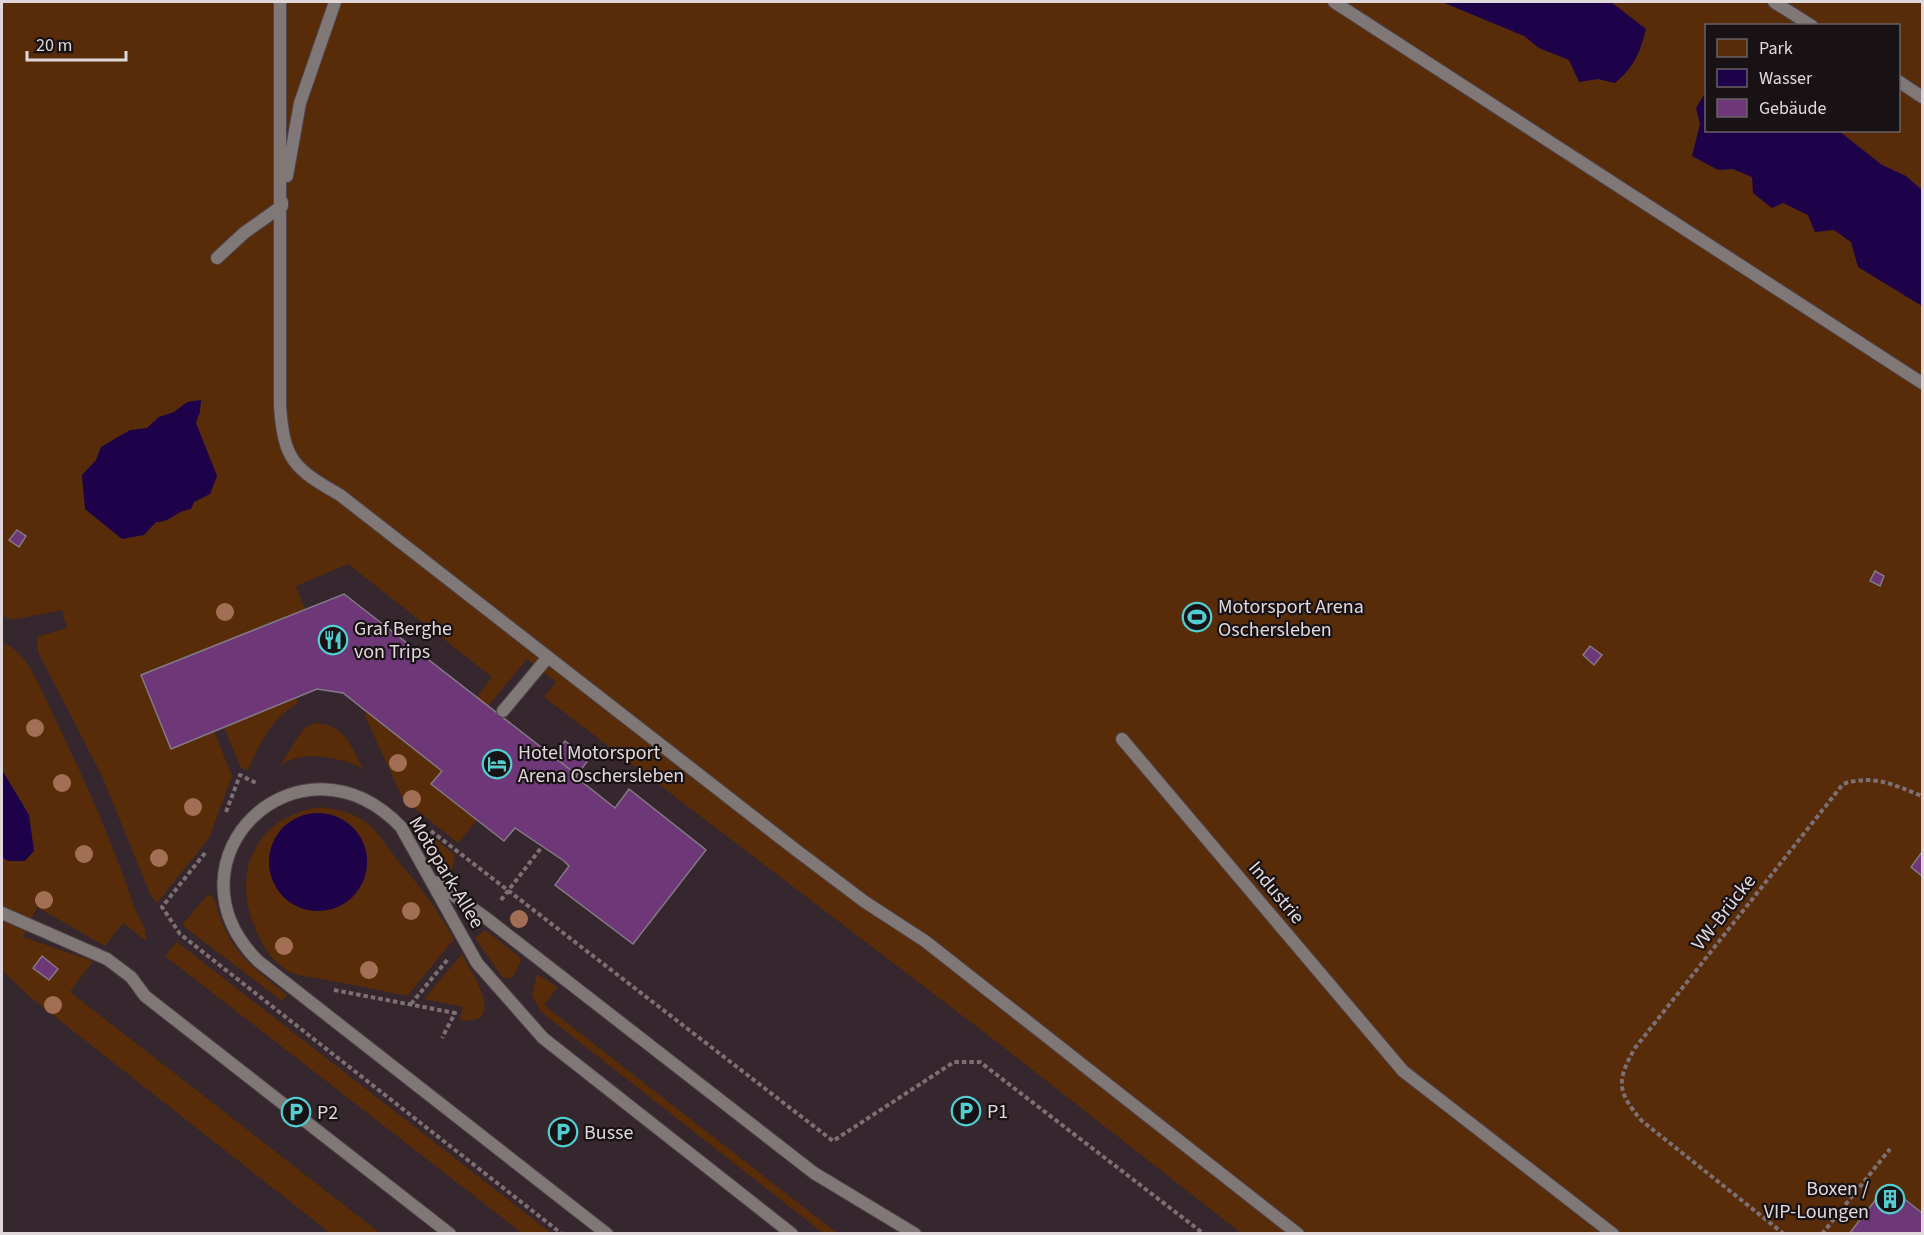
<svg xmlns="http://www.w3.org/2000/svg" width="1924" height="1235" viewBox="0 0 1924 1235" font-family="'Source Sans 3',sans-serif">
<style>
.green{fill:#582c09;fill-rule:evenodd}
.water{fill:#1d024a}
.building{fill:#6e3878;stroke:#847986;stroke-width:1.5}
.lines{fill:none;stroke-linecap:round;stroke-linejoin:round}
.service-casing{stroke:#504349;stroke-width:14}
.path{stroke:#7c7075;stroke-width:4;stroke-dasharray:4.5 3;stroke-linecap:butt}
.service{stroke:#807877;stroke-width:12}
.tree{fill:#a26f54}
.labels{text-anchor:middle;stroke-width:4.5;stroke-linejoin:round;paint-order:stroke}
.poi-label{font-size:20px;fill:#e0d7da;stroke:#181215;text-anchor:start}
.street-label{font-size:20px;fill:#e0d7da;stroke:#181215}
</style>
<rect width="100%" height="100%" fill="#35272d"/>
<path class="green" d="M 2,2 L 1922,2 L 1922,1233 L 1241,1233 L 993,1039 L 544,697 L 556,682 L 527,659 L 488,706 L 477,697 L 492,677 L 348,564 L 296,586 L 305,609 L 141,675 L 171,748 L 214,731 L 232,776 L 209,838 L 157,903 L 150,894 L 102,776 L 38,652 L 37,637 L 67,628 L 62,610 L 12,620 L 2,615 ZM 1706,26 L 1898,26 L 1898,130 L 1706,130 Z
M 2,643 C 11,645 20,654 26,662 C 40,682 48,706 59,727 C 87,785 113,843 133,904 C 138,918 147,925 146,941 L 123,923 L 105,946 L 37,907 L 23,937 L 93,961 L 70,992 L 380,1233 L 330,1233 L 30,997 L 2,970 L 2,857 L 8,861 L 29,815 L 2,770 Z
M 296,698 L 298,703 C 273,717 259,744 248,770 L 241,768 L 224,727 Z
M 367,712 L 442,771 L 432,784 L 477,820 L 458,843 L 403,799 L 365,716 Z
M 316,723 C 346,726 350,745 363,769 C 338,756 304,750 280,765 L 304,728 Z
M 321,807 C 373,814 374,831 403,867 C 424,891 438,911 454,939 L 407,996 C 379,990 350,984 321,979 C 312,977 298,976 290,972 C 273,963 263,947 256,930 C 230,872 256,816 321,807 ZM 320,813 C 331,819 353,827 360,838 C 378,863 360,892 339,907 L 269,862 C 273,832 290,817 320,813 Z
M 434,838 L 455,855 L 451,876 L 440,871 L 418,839 Z
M 208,894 L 214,898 C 229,951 246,962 287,995 L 282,1001 L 182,925 Z
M 485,930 L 520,957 L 521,961 L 512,978 L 503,978 L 475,938 Z
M 177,942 L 551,1233 L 522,1233 L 165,956 Z
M 462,954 C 471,971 509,1027 460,1020 L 463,1007 L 424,999 Z
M 537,974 L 558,987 L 544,1005 L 837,1233 L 823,1233 L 541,1012 L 532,995 Z"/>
<path class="water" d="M 1442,2 L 1611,2 L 1646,29 C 1640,53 1634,67 1615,83 L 1598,79 L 1579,82 L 1569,60 L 1539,48 L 1524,36 Z
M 1706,92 L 1706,130 L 1839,131 L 1882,165 L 1906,176 L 1922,190 L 1922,306 L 1858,267 L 1851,242 L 1834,230 L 1815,232 L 1808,215 L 1783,203 L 1772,208 L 1753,193 L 1752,177 L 1733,169 L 1718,170 L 1692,156 L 1700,124 L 1696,108 Z
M 201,400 L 200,412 L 196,423 L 217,476 L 210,494 L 194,502 L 191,509 C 175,511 172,522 156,522 L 144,535 L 122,539 L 85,509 L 82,475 L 96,460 L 101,447 L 130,430 L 147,428 L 159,417 L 174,412 L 187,402 Z
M 2,770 L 29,815 L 34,851 L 25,861 L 8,861 L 2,857 Z
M269 862a49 49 0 1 1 98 0a49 49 0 1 1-98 0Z"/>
<path class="building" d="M 17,530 L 26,536 L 19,547 L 9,540 Z
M 1875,571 L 1884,576 L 1880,586 L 1870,581 Z
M 344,594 L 577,775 L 576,777 L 615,808 L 629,789 L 706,850 L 633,944 L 555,885 L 569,866 L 564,861 L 515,828 L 504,841 L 431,784 L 442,771 L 343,693 L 317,689 L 171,749 L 141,675 Z
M 1590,646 L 1602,655 L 1594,665 L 1583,655 Z
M 565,741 L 589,759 L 577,775 L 553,756 Z
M 1922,852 L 1922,876 L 1911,867 Z
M 42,956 L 58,969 L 49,980 L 33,968 Z
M 1887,1185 L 1922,1213 L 1922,1234 L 1849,1234 Z"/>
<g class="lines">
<g class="service-casing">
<path id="service" d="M 280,2 L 280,406 C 284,460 293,468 340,495 L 796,850 L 865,902 L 925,941 L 1298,1234
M 1334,2 L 1922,383
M 1774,2 L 1812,26
M 1898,81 L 1922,97
M 287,176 L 300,103 L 335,2
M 217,258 L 244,233 L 282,206 L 282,202
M 503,711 L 548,657
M 1122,739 L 1403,1071 L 1613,1234
M 435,882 L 486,918 L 814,1173 L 915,1234
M 2,913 L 107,959 L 131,977 L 145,996 L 450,1234
M 607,1234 L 258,961 C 157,859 300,722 401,827 L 477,963 L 543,1038 L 792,1234"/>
</g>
<path class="path" d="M 226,812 L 240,775 L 256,783
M 431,831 L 833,1141 L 954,1062 L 980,1062 L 1204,1234
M 205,853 L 162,907 L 180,934 L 562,1234
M 501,900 L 541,848
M 334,990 L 455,1013 L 442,1038
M 411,1004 L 448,959
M 1784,1234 L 1642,1121 C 1617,1092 1616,1081 1635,1048 L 1843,784 C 1874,774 1894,785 1922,796
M 1822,1234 L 1890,1149"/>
<use href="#service" class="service"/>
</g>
<g class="tree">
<circle cx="225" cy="612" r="9"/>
<circle cx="35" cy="728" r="9"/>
<circle cx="398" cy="763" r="9"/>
<circle cx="62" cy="783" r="9"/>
<circle cx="412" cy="799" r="9"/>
<circle cx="193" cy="807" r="9"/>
<circle cx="84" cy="854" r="9"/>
<circle cx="159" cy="858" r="9"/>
<circle cx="44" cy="900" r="9"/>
<circle cx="411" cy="911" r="9"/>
<circle cx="519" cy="919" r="9"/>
<circle cx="284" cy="946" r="9"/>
<circle cx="369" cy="970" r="9"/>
<circle cx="53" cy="1005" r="9"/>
</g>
<defs>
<g id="stadium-ring" transform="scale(1.5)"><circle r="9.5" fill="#181215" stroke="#52cdd0" stroke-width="1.5"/><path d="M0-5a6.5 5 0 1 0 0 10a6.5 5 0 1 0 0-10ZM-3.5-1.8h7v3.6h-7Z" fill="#52cdd0"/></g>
<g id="restaurant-ring" transform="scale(1.5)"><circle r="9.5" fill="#181215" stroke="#52cdd0" stroke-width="1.5"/><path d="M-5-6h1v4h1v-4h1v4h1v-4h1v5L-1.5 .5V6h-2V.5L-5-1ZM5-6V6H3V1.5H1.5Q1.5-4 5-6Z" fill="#52cdd0"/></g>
<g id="hotel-ring" transform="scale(1.5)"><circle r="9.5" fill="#181215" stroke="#52cdd0" stroke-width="1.5"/><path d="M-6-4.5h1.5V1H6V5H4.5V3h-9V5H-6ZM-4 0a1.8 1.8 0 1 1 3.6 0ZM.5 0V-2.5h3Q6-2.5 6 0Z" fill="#52cdd0"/></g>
<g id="parking-ring" transform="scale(1.5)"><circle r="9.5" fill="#181215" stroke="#52cdd0" stroke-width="1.5"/><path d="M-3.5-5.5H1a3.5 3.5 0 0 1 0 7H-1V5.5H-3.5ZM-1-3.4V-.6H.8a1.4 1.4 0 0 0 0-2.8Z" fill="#52cdd0"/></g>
<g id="building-ring" transform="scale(1.5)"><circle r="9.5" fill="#181215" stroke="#52cdd0" stroke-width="1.5"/><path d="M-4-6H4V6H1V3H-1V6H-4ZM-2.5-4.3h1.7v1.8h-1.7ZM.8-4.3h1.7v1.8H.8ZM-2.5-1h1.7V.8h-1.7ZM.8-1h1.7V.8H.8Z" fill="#52cdd0"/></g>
</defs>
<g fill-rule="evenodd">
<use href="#stadium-ring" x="1197" y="617"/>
<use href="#restaurant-ring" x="333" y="640"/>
<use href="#hotel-ring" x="497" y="764"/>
<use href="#parking-ring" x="966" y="1111"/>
<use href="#parking-ring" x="296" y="1112"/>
<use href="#parking-ring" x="563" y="1132"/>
<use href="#building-ring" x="1890" y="1199"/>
</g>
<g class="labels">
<g class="poi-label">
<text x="1218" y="613">Motorsport Arena<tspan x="1218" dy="23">Oschersleben</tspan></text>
<text x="354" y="635">Graf Berghe<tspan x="354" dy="23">von Trips</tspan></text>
<text x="518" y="759">Hotel Motorsport<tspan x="518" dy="23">Arena Oschersleben</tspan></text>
<text x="987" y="1118">P1</text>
<text x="317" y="1119">P2</text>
<text x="584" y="1139">Busse</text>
<text x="1869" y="1195" text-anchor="end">Boxen /<tspan x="1869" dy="23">VIP-Loungen</tspan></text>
</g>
<g class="street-label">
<text transform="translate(447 872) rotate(59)" y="7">Motopark-Allee</text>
<text transform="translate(1277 892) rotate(50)" y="7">Industrie</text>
<text transform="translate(1723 912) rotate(-52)" y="7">VW-Brücke</text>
</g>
</g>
<rect width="1924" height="1235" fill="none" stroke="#e0d7da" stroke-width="6"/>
<rect x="1705" y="24" width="195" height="108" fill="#181215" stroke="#686164" stroke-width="1.5"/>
<rect x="1717" y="39" width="30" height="18" fill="#582c09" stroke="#686164" stroke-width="1.5"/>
<text x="1759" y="54" font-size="18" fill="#e0d7da">Park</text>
<rect x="1717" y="69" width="30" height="18" fill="#1d024a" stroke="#686164" stroke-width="1.5"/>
<text x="1759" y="84" font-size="18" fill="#e0d7da">Wasser</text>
<rect x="1717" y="99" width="30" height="18" fill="#6e3878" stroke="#686164" stroke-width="1.5"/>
<text x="1759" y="114" font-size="18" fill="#e0d7da">Gebäude</text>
<path d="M27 51v9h99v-9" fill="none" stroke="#e0d7da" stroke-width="3"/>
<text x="36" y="51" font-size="18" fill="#e0d7da" stroke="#181215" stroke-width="4.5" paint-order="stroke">20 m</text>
</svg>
